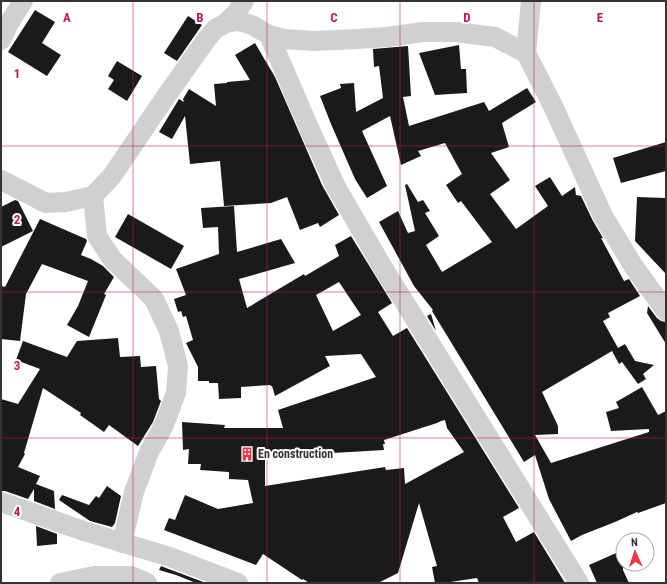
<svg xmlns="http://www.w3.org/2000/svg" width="667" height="584" viewBox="0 0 667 584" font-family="'Roboto Condensed',sans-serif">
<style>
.building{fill:#1a1a1a;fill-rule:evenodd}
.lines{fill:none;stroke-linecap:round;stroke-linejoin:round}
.street{stroke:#d0d0d0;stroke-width:20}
.grid{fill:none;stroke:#c2185b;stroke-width:1;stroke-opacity:0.55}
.labels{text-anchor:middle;stroke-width:4;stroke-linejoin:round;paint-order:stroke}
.poi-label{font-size:12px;font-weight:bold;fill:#333;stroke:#fff;text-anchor:start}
.grid-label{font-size:13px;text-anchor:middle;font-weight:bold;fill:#c2185b;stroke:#fff;stroke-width:4;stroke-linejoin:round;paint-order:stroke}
</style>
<rect width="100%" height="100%" fill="#fff"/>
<path class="building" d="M 35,10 L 55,22 L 42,43 L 61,55 L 47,76 L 8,52 Z
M 188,16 L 202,25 L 177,61 L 164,53 Z
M 255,43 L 275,77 L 322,185 L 339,215 L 320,227 L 318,223 L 300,230 L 287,197 L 271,203 L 224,206 L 220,161 L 190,164 L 185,116 L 172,139 L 159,132 L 179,99 L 184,102 L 183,99 L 189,89 L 216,106 L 214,84 L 227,83 L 227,82 L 250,80 L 235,55 Z
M 459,45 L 461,69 L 466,69 L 467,93 L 435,95 L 419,53 Z
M 408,46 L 411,96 L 403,97 L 409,126 L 484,102 L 489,111 L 527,88 L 536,102 L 502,123 L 509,147 L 491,153 L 510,180 L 490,194 L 516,229 L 548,206 L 535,186 L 550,177 L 562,196 L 575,187 L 576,195 L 581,196 L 593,221 L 603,238 L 601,238 L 624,281 L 629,279 L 640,296 L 608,313 L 610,317 L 603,321 L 618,348 L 625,344 L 635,361 L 654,365 L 643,374 L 646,379 L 638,384 L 622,362 L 619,364 L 612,351 L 542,392 L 558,426 L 558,434 L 535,435 L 551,463 L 649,432 L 649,429 L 611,431 L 606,412 L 619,408 L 616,402 L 642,387 L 658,415 L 666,411 L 666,503 L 638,513 L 637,512 L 615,522 L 582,535 L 571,541 L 549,499 L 535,455 L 524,462 L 432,311 L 433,310 L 414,286 L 379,222 L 398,211 L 408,233 L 415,231 L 405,185 L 407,184 L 418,202 L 423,200 L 430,211 L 425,213 L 439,236 L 426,245 L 442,272 L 492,242 L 461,201 L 458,203 L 446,185 L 462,174 L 445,143 L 418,151 L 421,156 L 401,165 L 390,116 L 362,131 L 387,186 L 367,198 L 355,179 L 331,124 L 320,96 L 341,88 L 340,84 L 354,83 L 356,112 L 383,98 L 379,66 L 374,67 L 373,49 Z
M 117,61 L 142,76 L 127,101 L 108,89 L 114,80 L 108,76 Z
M 666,142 L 666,171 L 621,183 L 613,158 Z
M 637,197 L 666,198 L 666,274 L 635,241 Z
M 15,200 L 18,201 L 33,231 L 1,247 L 1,207 Z
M 234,206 L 237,252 L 281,239 L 295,263 L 239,279 L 247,308 L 304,274 L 305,276 L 339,256 L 335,245 L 351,236 L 392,303 L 378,312 L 393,336 L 407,328 L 519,508 L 503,517 L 516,542 L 534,532 L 565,583 L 479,583 L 477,578 L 444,583 L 435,583 L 432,567 L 437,566 L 419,503 L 398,573 L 378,583 L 309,583 L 303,579 L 302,580 L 263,554 L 256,565 L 164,530 L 169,518 L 175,520 L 185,495 L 218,509 L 253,503 L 248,480 L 229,479 L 229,472 L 200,470 L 201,464 L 188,464 L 189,449 L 183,450 L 182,422 L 225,425 L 224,428 L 283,428 L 278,410 L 376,377 L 361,354 L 325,356 L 330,366 L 275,396 L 272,386 L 271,386 L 270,385 L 241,387 L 241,398 L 219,399 L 218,383 L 209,383 L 209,381 L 198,381 L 198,367 L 186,343 L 193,340 L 186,316 L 183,317 L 181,311 L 178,312 L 174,299 L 186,295 L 176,269 L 219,254 L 218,227 L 203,228 L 201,208 ZM 339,282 L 361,315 L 333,331 L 316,295 ZM 445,420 L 447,428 L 464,452 L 405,484 L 404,468 L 386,470 L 385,467 L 265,486 L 265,457 L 384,450 L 383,444 L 385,444 L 384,440 L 437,423 L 441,421 Z
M 128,214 L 184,246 L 171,269 L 115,237 Z
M 40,219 L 86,239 L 87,241 L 81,255 L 91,259 L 103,266 L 114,277 L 104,294 L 106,295 L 89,337 L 67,325 L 78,306 L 88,281 L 42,264 L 26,294 L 20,341 L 1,339 L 1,296 L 2,286 L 5,287 Z
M 648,306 L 657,318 L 661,321 L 666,322 L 666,344 L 647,313 Z
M 431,314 L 436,331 L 427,316 Z
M 118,338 L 120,357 L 140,356 L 141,367 L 156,366 L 159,399 L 161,401 L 153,422 L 138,446 L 109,425 L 104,432 L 80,415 L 81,413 L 43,388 L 24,453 L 25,454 L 18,467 L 40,476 L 36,484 L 54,491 L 55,509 L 34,501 L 34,489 L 28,499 L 5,491 L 1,491 L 1,399 L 18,404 L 40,369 L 16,360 L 23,341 L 67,357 L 77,341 Z
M 107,486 L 121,496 L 115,523 L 112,527 L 90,521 L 59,500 L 62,495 L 89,505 L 96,496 L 99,498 Z
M 36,526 L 57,534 L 57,544 L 37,546 Z
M 623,550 L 623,570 L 629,583 L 597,583 L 589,565 Z
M 161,566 L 166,568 L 206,583 L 196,583 L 176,575 L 159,570 Z"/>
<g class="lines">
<path class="street" d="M 531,1 L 526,53 L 553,106 L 603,216 L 634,267 L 666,311
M 226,23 L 237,12 L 244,1
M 269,35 L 309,128 L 336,187 L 382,266 L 579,583
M 1,40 L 8,25 L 23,1
M 1,180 L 46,203 L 66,202 L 93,196 L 112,176 L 162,102 L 206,40 L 215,29 L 226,23 L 238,21 L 252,25 L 269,35 L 284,39 L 314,41 L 356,39 L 387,37 L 423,32 L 456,32 L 495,37 L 526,53
M 93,196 L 97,236 L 113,260 L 154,299 L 169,331 L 178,366 L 176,393 L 163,427 L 149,452 L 134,492 L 122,543
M 1,502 L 84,531 L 170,557 L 238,583
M 60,583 L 94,576 L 131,576 L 147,583"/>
</g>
<path class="grid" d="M 133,1 L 133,583M 267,1 L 267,583M 400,1 L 400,583M 534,1 L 534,583M 1,146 L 666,146M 1,292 L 666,292M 1,438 L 666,438"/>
<defs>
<g id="building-bare" transform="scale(1.08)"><path d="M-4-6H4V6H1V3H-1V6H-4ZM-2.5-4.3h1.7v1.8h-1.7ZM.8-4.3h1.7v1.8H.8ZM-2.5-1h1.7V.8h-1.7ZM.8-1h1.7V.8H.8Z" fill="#e63946" stroke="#fff" stroke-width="2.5" paint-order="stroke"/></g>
</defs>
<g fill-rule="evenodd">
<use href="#building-bare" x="247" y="454"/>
</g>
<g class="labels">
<g class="poi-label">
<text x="258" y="458">En construction</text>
</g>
</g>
<g class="grid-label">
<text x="67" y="22">A</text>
<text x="200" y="22">B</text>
<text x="334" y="22">C</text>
<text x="467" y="22">D</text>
<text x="600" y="22">E</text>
<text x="17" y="78">1</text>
<text x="17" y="224">2</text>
<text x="17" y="370">3</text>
<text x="17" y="516">4</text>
</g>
<rect width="667" height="584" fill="none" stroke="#333333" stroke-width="4"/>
<g transform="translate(635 552) rotate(357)"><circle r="19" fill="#ffffff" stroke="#adadad"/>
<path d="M0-3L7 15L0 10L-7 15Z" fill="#e63946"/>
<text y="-6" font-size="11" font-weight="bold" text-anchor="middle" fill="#333333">N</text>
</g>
</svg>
